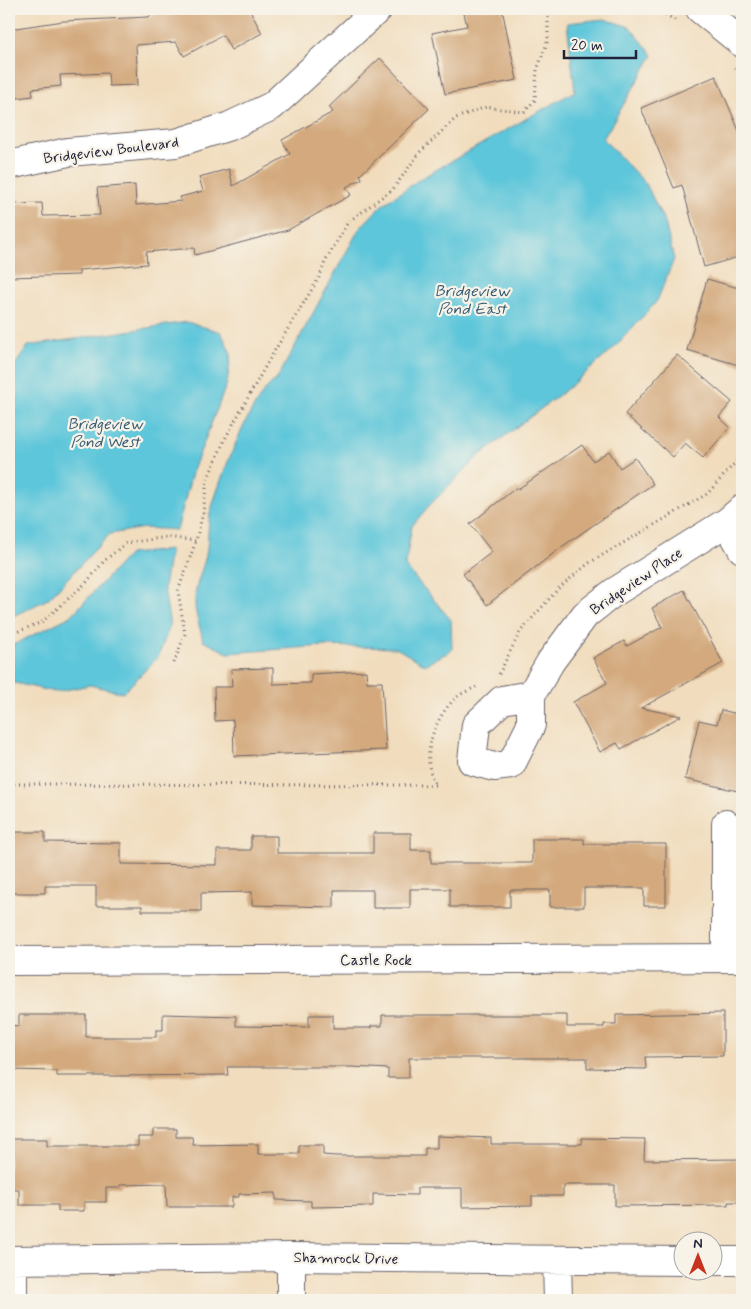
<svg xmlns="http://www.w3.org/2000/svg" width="751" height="1309" viewBox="0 0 751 1309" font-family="Mynerve,sans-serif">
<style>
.water{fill:#5dc6da;stroke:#40748a}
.building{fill:#d3a97d}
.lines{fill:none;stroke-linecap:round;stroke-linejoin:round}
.street-casing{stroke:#6a6369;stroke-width:30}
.path{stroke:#6a6369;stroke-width:3;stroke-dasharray:1 4;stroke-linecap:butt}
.street{stroke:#fff;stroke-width:28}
.labels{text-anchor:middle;stroke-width:4.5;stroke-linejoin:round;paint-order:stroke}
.street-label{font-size:15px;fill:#22223b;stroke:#f7f3e8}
.water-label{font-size:16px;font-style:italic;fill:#375b73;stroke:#f7f3e8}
</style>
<rect width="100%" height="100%" fill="#f7f3e8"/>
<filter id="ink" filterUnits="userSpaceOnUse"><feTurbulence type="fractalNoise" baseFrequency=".02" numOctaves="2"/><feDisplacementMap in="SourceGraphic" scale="10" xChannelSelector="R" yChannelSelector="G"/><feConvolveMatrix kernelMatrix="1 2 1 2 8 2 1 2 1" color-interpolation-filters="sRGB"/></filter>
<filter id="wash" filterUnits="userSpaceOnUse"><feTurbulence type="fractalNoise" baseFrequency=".0096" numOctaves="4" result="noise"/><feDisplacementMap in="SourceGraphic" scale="20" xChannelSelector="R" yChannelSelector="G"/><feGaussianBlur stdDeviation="1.12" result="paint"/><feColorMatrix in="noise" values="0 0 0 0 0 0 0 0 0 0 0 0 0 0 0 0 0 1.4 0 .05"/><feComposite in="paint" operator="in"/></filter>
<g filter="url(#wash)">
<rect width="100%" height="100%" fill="#f1ddbe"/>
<path class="water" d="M 604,19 L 630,27 L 653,55 L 603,139 L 646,184 L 665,223 L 674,259 L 657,301 L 610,352 L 567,389 L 480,455 L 428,507 L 412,526 L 405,566 L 451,620 L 452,650 L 425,665 L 396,648 L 324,646 L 228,653 L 203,641 C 201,629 195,615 195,604 C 194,588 201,574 205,559 C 209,545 207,529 210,514 C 218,484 251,394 277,379 L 359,229 L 381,206 L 420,179 L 575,91 L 567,23 Z
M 187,322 L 221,332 L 231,354 L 227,383 L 192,473 L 177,530 L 144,528 L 110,534 L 48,599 L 9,618 L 9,381 L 15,365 L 28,346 Z
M 170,550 L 164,588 L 170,626 L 158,657 L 123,693 L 90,685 L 55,692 L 15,683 L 9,689 L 9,647 L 71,616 L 129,554 Z"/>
<g id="blocks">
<path class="building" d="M 164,9 L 249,9 L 262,33 L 231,50 L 223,35 L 184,56 L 176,42 L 136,45 L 138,85 L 109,86 L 108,73 L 60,75 L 61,86 L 32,89 L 33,96 L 9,99 L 9,29 L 64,21 L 148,17 Z
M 463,9 L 502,9 L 517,80 L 445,94 L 432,33 L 467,26 Z
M 380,58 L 429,109 L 360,175 L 362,179 L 346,187 L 351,195 L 288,230 L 195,255 L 194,248 L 146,252 L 147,264 L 79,270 L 79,275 L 9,277 L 9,204 L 42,203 L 43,216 L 100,215 L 97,188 L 135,185 L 136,205 L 181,201 L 180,197 L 203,191 L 199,177 L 229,169 L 233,186 L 290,154 L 282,140 L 333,112 L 329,107 Z
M 716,76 L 742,138 L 742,256 L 704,267 L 682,185 L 674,188 L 641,108 Z
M 707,279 L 742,289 L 742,366 L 687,350 Z
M 677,355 L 732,402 L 719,417 L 730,427 L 703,458 L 685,443 L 673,457 L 625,414 Z
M 582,445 L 593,461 L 609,451 L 620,468 L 635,458 L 653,484 L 563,546 L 487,605 L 463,574 L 492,552 L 470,524 L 517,487 L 518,489 Z
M 684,590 L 723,663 L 641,708 L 681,716 L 621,749 L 617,743 L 600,752 L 573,702 L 607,683 L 593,658 L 624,641 L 627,646 L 662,627 L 652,608 Z
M 273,668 L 273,684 L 311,683 L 311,674 L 366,671 L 367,682 L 382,682 L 386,750 L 234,756 L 233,720 L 215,721 L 214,687 L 232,687 L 231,669 Z
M 721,710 L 742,715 L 742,792 L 685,779 L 699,720 L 717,724 Z
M 9,832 L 45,832 L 45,842 L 121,843 L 121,864 L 217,865 L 217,850 L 251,850 L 251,836 L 277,836 L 277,853 L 373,853 L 373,833 L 411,833 L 411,850 L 431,850 L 431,863 L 532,863 L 532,839 L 584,839 L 584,844 L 666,844 L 666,906 L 644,906 L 644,888 L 584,888 L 584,907 L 550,907 L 550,890 L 510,890 L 510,907 L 450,907 L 450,889 L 410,889 L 410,908 L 373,908 L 373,890 L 334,890 L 334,907 L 252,905 L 252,892 L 201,893 L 201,911 L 142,911 L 142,906 L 96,906 L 96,886 L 45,886 L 45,893 L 9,893 Z
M 723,1013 L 723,1056 L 645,1057 L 646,1069 L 587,1068 L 587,1058 L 409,1058 L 409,1078 L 388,1078 L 388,1069 L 352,1067 L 227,1067 L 228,1075 L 118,1076 L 57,1076 L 57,1071 L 9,1070 L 9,1025 L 19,1026 L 19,1015 L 86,1015 L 86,1037 L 156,1037 L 156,1030 L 163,1030 L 163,1014 L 236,1016 L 236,1026 L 309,1027 L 309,1015 L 333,1015 L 333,1028 L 371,1028 L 371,1026 L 382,1026 L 382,1015 L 567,1015 L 567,1027 L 604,1027 L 604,1024 L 616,1024 L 616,1015 Z
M 153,1129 L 176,1129 L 176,1137 L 192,1137 L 193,1145 L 258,1144 L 258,1154 L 299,1154 L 299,1145 L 323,1145 L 323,1155 L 336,1156 L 425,1156 L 425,1148 L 437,1148 L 437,1136 L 491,1138 L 491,1144 L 582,1144 L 582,1138 L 645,1139 L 644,1160 L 742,1159 L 742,1202 L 728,1202 L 728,1205 L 615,1206 L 615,1185 L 563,1185 L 563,1196 L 532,1196 L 532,1206 L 462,1207 L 462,1188 L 417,1188 L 417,1195 L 373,1194 L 373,1206 L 311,1207 L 311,1201 L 276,1200 L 276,1193 L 239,1194 L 239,1197 L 232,1197 L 232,1207 L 167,1207 L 166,1184 L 120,1185 L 120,1188 L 106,1188 L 106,1202 L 84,1202 L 84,1211 L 58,1211 L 58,1205 L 19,1205 L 19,1189 L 9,1189 L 9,1139 L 47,1139 L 47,1146 L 138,1146 L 138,1137 L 153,1137 Z"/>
</g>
</g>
<g filter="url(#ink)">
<use href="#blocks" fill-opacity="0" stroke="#6a6369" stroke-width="1"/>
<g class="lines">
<g class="street-casing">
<path id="street" d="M 700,9 L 742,43
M 9,165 L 68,152 L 176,143 L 230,126 L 272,106 L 378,9
M 727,522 L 742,549
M 531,695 L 502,700 L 476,725 L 472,761 L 494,767 L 511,765 L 531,725 L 531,695 L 551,661 L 585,615 L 613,593 L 727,522 L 742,509
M 726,824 L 726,958
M 9,961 L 742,958
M 291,1257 L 291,1300
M 9,1260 L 291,1257 L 684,1261
M 13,1260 L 13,1300
M 557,1261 L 558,1300
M 714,1261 L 742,1261"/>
</g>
<path class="path" d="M 657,9 L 678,22
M 735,68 L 742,77
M 9,635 L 42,622 L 86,583 L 104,561 L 126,543 L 168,537 L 196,541 L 203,513 L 207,480 L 226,437 L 269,360 L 320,276 L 325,262 L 348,222 L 393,189 L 420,152 L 456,118 L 486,107 L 524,112 L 535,100 L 537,70 L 548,40 L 548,9
M 174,663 L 185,634 L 178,591 L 196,541
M 499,674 L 520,632 L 559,588 L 589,563 L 707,494 L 742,455
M 9,784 L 436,785 C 419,759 434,717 456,698 C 461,693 470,690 476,687"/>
<use href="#street" class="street"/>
</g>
</g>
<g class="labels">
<g class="street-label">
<text transform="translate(111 150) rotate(-7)" y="5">Bridgeview Boulevard</text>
<text transform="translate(636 581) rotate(-34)" y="5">Bridgeview Place</text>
<text x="376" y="965">Castle Rock</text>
<text transform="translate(346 1258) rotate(1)" y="5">Shamrock Drive</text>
</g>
<g class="water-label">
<text x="472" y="296">Bridgeview<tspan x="472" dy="18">Pond East</tspan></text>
<text x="105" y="429">Bridgeview<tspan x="105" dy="18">Pond West</tspan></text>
</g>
</g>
<rect width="751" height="1309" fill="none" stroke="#f7f3e8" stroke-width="30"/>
<g transform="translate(698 1256)"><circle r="24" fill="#f7f3e8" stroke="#a29fa3"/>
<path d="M0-4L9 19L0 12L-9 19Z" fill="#c8321e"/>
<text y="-8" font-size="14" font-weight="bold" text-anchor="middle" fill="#22223b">N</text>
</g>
<path d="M564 50v8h72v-8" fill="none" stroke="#22223b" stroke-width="2.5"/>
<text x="571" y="50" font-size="15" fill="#22223b" stroke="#f7f3e8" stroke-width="4" paint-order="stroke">20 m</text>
</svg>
